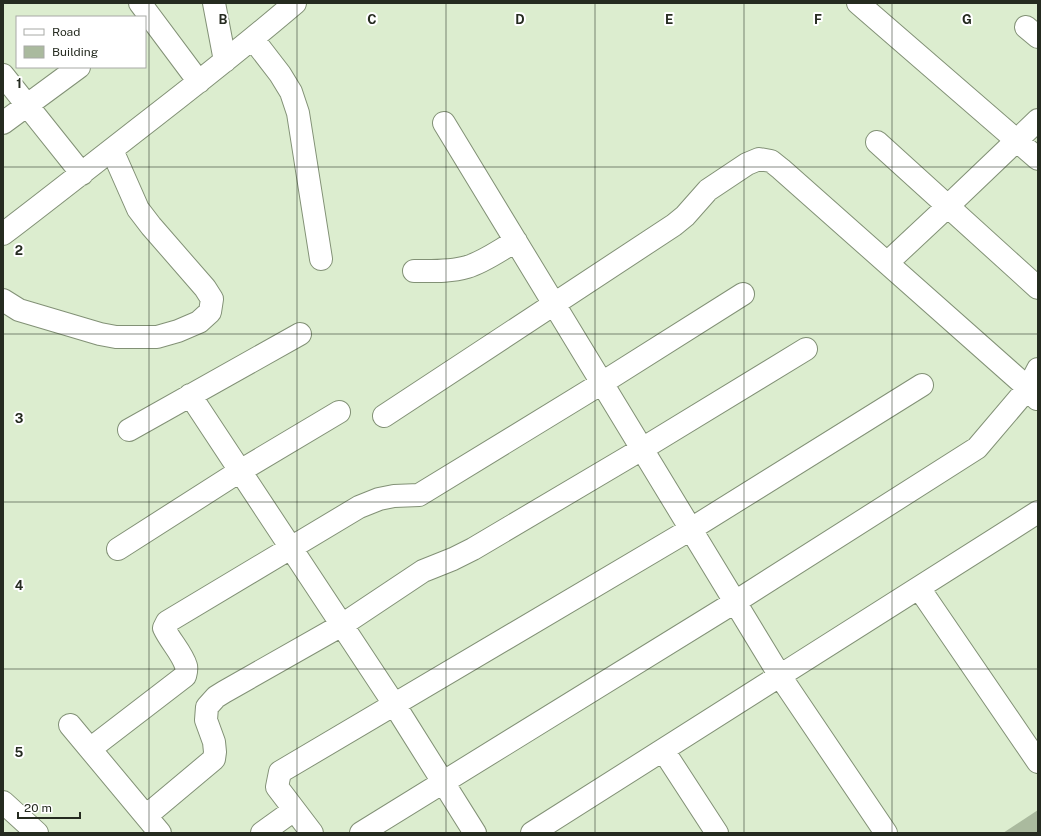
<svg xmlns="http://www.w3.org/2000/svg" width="1041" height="836" viewBox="0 0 1041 836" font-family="'Public Sans',sans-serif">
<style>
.building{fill:#aaba9e;filter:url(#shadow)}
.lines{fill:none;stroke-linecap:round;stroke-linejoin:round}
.street-casing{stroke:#829176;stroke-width:24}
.street{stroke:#fff;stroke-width:22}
.grid{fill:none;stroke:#252b20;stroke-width:1;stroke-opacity:0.55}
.grid-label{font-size:13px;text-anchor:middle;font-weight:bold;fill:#252b20;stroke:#fff;stroke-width:4;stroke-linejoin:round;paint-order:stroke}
</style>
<defs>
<filter id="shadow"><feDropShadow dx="3.5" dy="3.5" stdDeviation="2" flood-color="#0004"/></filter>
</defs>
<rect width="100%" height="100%" fill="#dcedcf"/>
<path class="building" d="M 1038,810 L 1038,833 L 1003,833 Z"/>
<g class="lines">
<g class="street-casing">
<path id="street" d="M 140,3 L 199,82
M 214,3 L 225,61
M 858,3 L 1038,159
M 1026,27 L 1038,37
M 253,39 L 280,74 L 291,92 L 298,113 L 321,259
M 3,75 L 82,174
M 3,123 L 79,67
M 444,123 L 780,676 L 886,833
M 877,142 L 1038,288
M 3,234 C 53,196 102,157 151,119 C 200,81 248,43 295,3
M 887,263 L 948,206 L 1038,120
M 414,271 C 431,271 450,272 467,267 C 484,262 500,250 516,241
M 3,300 L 19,310 L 100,334 L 116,337 L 157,337 L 178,331 L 199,322 L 210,312 L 212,299 L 205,288 L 151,226 L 138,209 L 112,150
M 190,395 L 394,704 L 475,833
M 384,416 L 674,225 L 685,216 L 708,190 L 747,164 L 759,159 L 771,161 L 781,169 L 1028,388 L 1037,399
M 129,430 L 300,334
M 118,549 L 240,471 L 339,412
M 919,588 L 1038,762
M 70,725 L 160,833
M 90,749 L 185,676 C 186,672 187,669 186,666 C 182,653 170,641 164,628 L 167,622 L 359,507 L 379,499 L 394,496 L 419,495 L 602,383 L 743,294
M 663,750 L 717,833
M 3,802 L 37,833
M 146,816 L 214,759 L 215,752 L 214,742 L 206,720 L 207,707 L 216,697 L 224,692 L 342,625 L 423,571 L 453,559 L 473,549 L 642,449 L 806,349
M 262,833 L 294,810
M 312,833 L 277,787 L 280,772 L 691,529 L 922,385
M 361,833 L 735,602 L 977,448 L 1028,388 L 1038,369
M 532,833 L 1038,512"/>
</g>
<use href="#street" class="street"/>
</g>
<path class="grid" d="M 149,3 L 149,833M 297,3 L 297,833M 446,3 L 446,833M 595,3 L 595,833M 744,3 L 744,833M 892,3 L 892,833M 3,167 L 1038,167M 3,334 L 1038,334M 3,502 L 1038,502M 3,669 L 1038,669"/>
<g class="grid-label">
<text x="223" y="24">B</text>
<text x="372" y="24">C</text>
<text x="520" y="24">D</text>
<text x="669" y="24">E</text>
<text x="818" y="24">F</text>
<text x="967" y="24">G</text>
<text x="19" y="88">1</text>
<text x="19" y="255">2</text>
<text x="19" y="423">3</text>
<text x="19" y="590">4</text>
<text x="19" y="757">5</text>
</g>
<rect width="1041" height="836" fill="none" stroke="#252b20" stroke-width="8"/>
<rect x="16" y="16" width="130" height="52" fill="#ffffff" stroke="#a8aaa6"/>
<rect x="24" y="29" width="20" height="6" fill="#ffffff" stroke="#a8aaa6"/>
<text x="52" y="36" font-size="12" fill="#252b20">Road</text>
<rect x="24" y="46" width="20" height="12" fill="#aaba9e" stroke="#a8aaa6"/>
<text x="52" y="56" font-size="12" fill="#252b20">Building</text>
<path d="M18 812v6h62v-6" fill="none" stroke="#252b20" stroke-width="2"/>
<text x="24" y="812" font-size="12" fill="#252b20" stroke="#ffffff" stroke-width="3" paint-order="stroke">20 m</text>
</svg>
